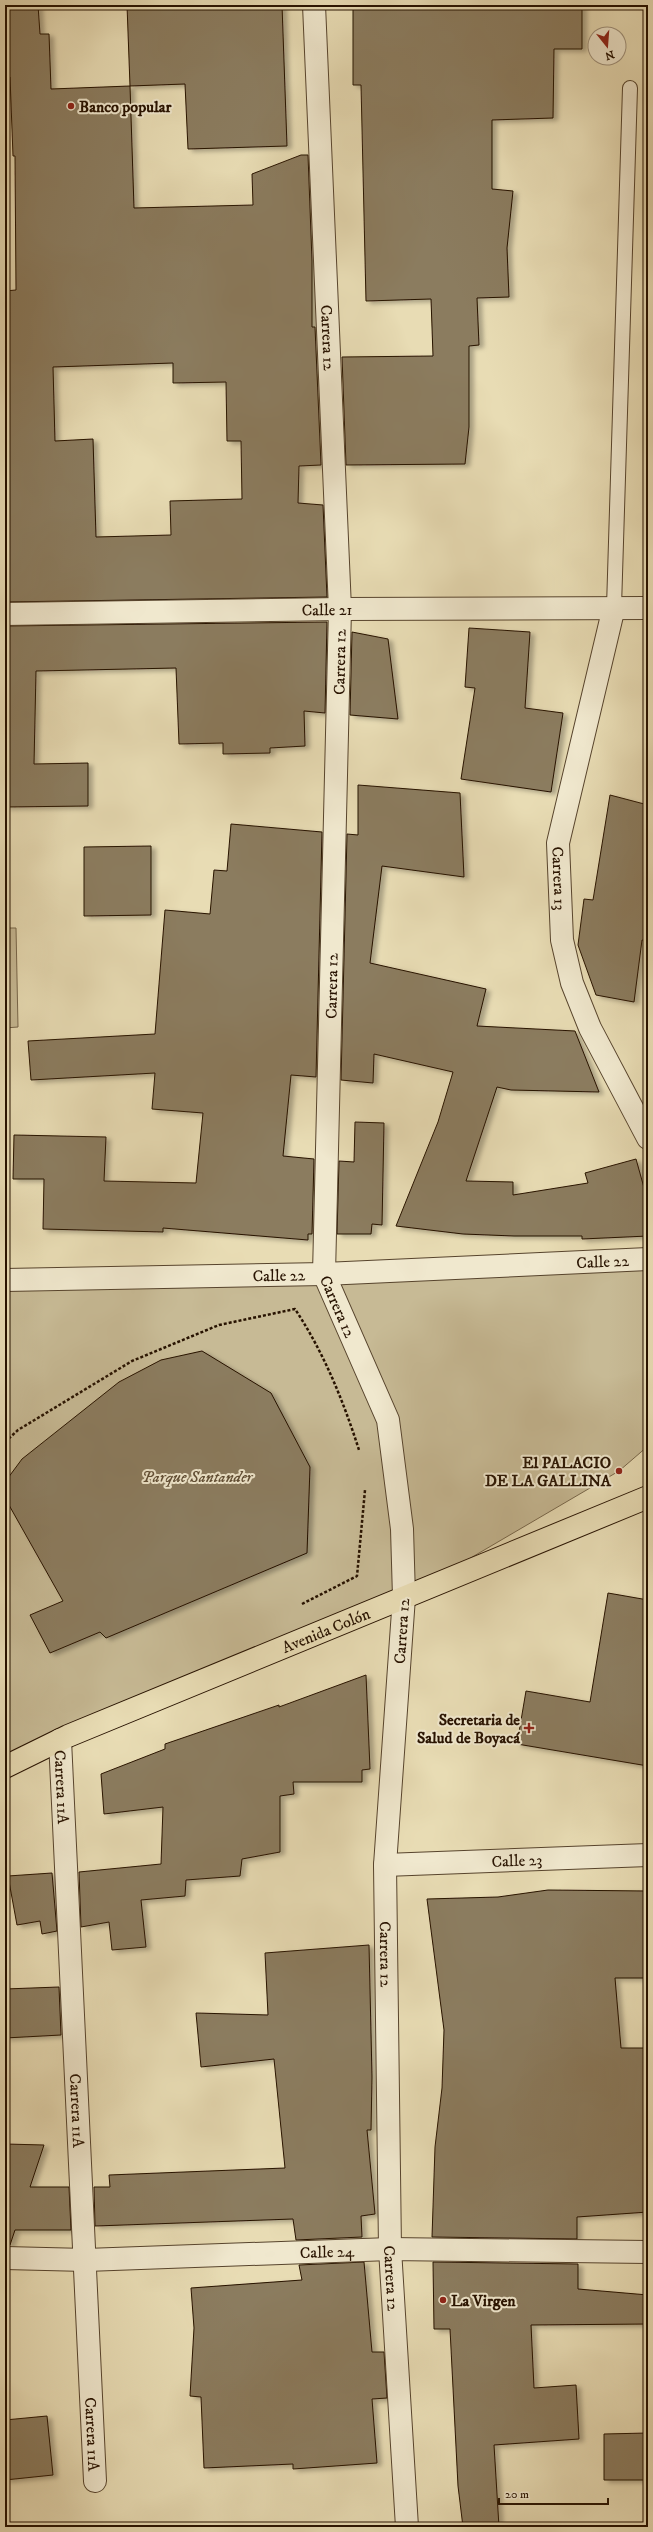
<svg xmlns="http://www.w3.org/2000/svg" width="653" height="2532" viewBox="0 0 653 2532" font-family="'IM FELL DW Pica',serif">
<style>
.green{fill:#c7ba95;stroke:#77664a}
.building{fill:#8b7b5e;stroke:#271200;fill-rule:evenodd;filter:url(#shadow)}
.lines{fill:none;stroke-linecap:round;stroke-linejoin:round}
.lane-casing{stroke:#57442d;stroke-width:16}
.street-casing{stroke:#57442d;stroke-width:24}
.primary-casing{stroke:#271200;stroke-width:24}
.path{stroke:#271200;stroke-width:2.5;stroke-dasharray:3 2;stroke-linecap:butt}
.lane{stroke:#f0e8ce;stroke-width:14}
.street{stroke:#f0e8ce;stroke-width:22}
.primary{stroke:#e8dcb4;stroke-width:22}
.poi-dot{fill:#8f2418;stroke:#f0e8ce;stroke-width:1.5}
.labels{text-anchor:middle;stroke-width:4;stroke-linejoin:round;paint-order:stroke}
.poi-label{font-size:16px;font-weight:bold;fill:#271200;stroke:#f0e8ce;text-anchor:start}
.street-label{font-size:16px;fill:#271200;stroke:#f0e8ce}
.park-label{font-size:16px;font-style:italic;fill:#5f4d34;stroke:#f0e8ce}
</style>
<defs>
<filter id="shadow"><feDropShadow dx="4.5" dy="2.5" stdDeviation="2" flood-color="#0004"/></filter>
</defs>
<rect width="100%" height="100%" fill="#e8dcb4"/>
<filter id="stains"><feTurbulence type="fractalNoise" baseFrequency=".005" numOctaves="4"/><feColorMatrix values="0 0 0 0 .2 0 0 0 0 .09 0 0 0 0 .02 0 0 0 .5 -.17"/></filter>
<radialGradient id="worn" r=".72"><stop offset=".6" stop-color="#630" stop-opacity="0"/><stop offset="1" stop-color="#630" stop-opacity=".3"/></radialGradient>
<path class="green" d="M 5,928 L 16,928 L 18,1027 L 5,1028 Z
M 647,1270 L 648,1446 L 619,1471 L 404,1597 L 5,1767 L 5,1290 Z"/>
<path class="building" d="M 5,5 L 38,5 L 40,34 L 49,34 L 51,89 L 130,86 L 134,208 L 253,205 L 252,174 L 301,155 L 308,155 L 312,261 L 312,327 L 315,327 L 321,465 L 299,466 L 298,503 L 323,505 L 327,597 L 5,602 L 5,291 L 16,290 L 15,156 L 13,156 L 10,77 L 5,77 ZM 173,363 L 173,383 L 226,382 L 227,441 L 241,441 L 242,499 L 170,501 L 171,535 L 96,537 L 93,439 L 55,441 L 53,367 Z
M 127,5 L 282,5 L 287,146 L 188,149 L 185,84 L 130,86 Z
M 353,5 L 582,5 L 582,49 L 554,49 L 553,118 L 492,120 L 492,189 L 513,191 L 507,248 L 509,297 L 477,298 L 479,345 L 469,346 L 469,427 L 465,464 L 346,465 L 342,357 L 433,356 L 431,299 L 366,301 L 361,85 L 353,85 Z
M 327,622 L 325,713 L 304,711 L 305,746 L 270,748 L 270,753 L 223,754 L 223,743 L 179,744 L 176,668 L 36,671 L 34,764 L 88,763 L 88,806 L 5,807 L 5,626 Z
M 469,628 L 530,632 L 525,708 L 563,713 L 551,792 L 461,779 L 475,688 L 465,687 Z
M 352,632 L 388,639 L 398,719 L 350,715 Z
M 358,785 L 460,793 L 464,877 L 382,866 L 370,963 L 486,989 L 477,1026 L 575,1031 L 599,1092 L 511,1090 L 497,1087 L 466,1181 L 513,1182 L 513,1195 L 588,1183 L 585,1173 L 636,1159 L 648,1202 L 648,1236 L 582,1239 L 582,1236 L 514,1236 L 463,1234 L 396,1226 L 438,1122 L 453,1072 L 374,1054 L 373,1083 L 341,1080 L 347,834 L 358,835 Z
M 610,795 L 648,805 L 648,941 L 642,940 L 634,1002 L 596,995 L 578,945 L 584,899 L 593,900 Z
M 231,824 L 322,832 L 316,1077 L 291,1075 L 283,1156 L 314,1159 L 312,1234 L 308,1234 L 308,1240 L 163,1228 L 163,1232 L 43,1229 L 44,1179 L 13,1179 L 14,1135 L 106,1137 L 104,1181 L 196,1183 L 203,1113 L 152,1109 L 155,1073 L 31,1080 L 28,1041 L 155,1034 L 165,910 L 210,914 L 214,870 L 227,871 Z
M 151,846 L 151,915 L 84,916 L 84,847 Z
M 355,1122 L 384,1123 L 382,1225 L 372,1224 L 371,1234 L 337,1234 L 339,1161 L 354,1162 Z
M 202,1351 L 271,1393 L 310,1467 L 307,1553 L 106,1638 L 100,1632 L 50,1653 L 30,1615 L 63,1601 L 5,1498 L 5,1482 L 22,1459 L 119,1382 L 161,1360 Z
M 608,1593 L 648,1600 L 648,1766 L 517,1744 L 526,1691 L 590,1702 Z
M 366,1675 L 370,1769 L 362,1770 L 362,1782 L 293,1782 L 294,1794 L 280,1796 L 280,1852 L 242,1859 L 240,1876 L 186,1880 L 185,1896 L 141,1900 L 146,1947 L 112,1950 L 109,1922 L 81,1927 L 79,1872 L 161,1864 L 163,1807 L 104,1814 L 101,1774 L 165,1749 L 165,1744 L 279,1705 L 279,1707 Z
M 52,1873 L 57,1931 L 42,1934 L 40,1921 L 17,1925 L 8,1876 Z
M 548,1890 L 648,1891 L 648,1978 L 615,1978 L 621,2048 L 648,2048 L 648,2212 L 577,2217 L 577,2239 L 432,2237 L 435,2147 L 442,2088 L 444,2030 L 427,1899 L 498,1897 Z
M 369,1945 L 372,2077 L 371,2130 L 367,2130 L 375,2214 L 361,2216 L 362,2237 L 296,2240 L 293,2219 L 95,2226 L 94,2187 L 110,2187 L 109,2175 L 285,2168 L 274,2059 L 201,2067 L 196,2013 L 268,2015 L 265,1953 Z
M 59,1987 L 61,2035 L 5,2038 L 5,1989 Z
M 5,2144 L 44,2145 L 30,2187 L 69,2187 L 71,2230 L 15,2230 L 10,2245 L 5,2245 Z
M 364,2262 L 372,2352 L 384,2352 L 387,2398 L 372,2399 L 377,2463 L 293,2469 L 293,2464 L 204,2468 L 201,2397 L 190,2396 L 194,2328 L 191,2288 L 302,2280 L 299,2265 Z
M 433,2262 L 578,2264 L 578,2289 L 648,2295 L 648,2324 L 531,2325 L 534,2388 L 576,2385 L 579,2439 L 494,2445 L 499,2527 L 463,2527 L 458,2486 L 450,2329 L 434,2329 Z
M 47,2416 L 53,2475 L 5,2480 L 5,2420 Z
M 648,2433 L 648,2480 L 604,2480 L 604,2434 Z"/>
<g class="lines">
<g class="lane-casing">
<path id="lane" d="M 614,607 L 630,88"/>
</g>
<g class="street-casing">
<g id="street">
<path id="s1" d="M 314,5 L 340,609 L 324,1274 L 388,1420 L 402,1529 L 404,1597 L 385,1865 L 390,2249 L 407,2527"/>
<path id="s2" d="M 614,607 L 558,843 L 562,940 L 572,983 L 590,1028 L 648,1138"/>
<path id="s3" d="M 5,614 L 340,609 L 648,608"/>
<path id="s4" d="M 5,1280 L 324,1274 L 648,1259"/>
<path id="s5" d="M 60,1740 L 95,2481"/>
<path id="s6" d="M 385,1865 L 648,1855"/>
<path id="s7" d="M 5,2258 L 86,2260 L 390,2249 L 648,2252"/>
</g>
</g>
<g class="primary-casing">
<g id="primary">
<path id="s8" d="M 5,1767 L 68,1736 L 648,1497"/>
</g>
</g>
<path class="path" d="M 5,1442 L 18,1430 L 132,1361 L 219,1325 L 295,1309 C 324,1353 343,1400 359,1450
M 302,1604 L 357,1576 L 365,1490"/>
<use href="#lane" class="lane"/>
<use href="#street" class="street"/>
<use href="#primary" class="primary"/>
</g>
<g class="poi-dot">
<circle cx="71" cy="106" r="4"/>
<circle cx="619" cy="1471" r="4"/>
<path d="M527 1722h4v4h4v4h-4v4h-4v-4h-4v-4h4z"/>
<circle cx="443" cy="2300" r="4"/>
</g>
<g class="labels">
<g class="poi-label">
<text x="79" y="112">Banco popular</text>
<text x="611" y="1468" text-anchor="end">El PALACIO<tspan x="611" dy="18">DE LA GALLINA</tspan></text>
<text x="520" y="1725" text-anchor="end">Secretaria de<tspan x="520" dy="18">Salud de Boyacá</tspan></text>
<text x="451" y="2306">La Virgen</text>
</g>
<g class="street-label">
<text dy="6" stroke="none"><textPath href="#s1" startOffset="333">Carrera 12</textPath></text>
<text dy="6" stroke="none"><textPath href="#s3" startOffset="322">Calle 21</textPath></text>
<text transform="translate(339 662) rotate(-89)" y="6">Carrera 12</text>
<text dy="6" stroke="none"><textPath href="#s2" startOffset="278">Carrera 13</textPath></text>
<text transform="translate(331 986) rotate(-89)" y="6">Carrera 12</text>
<text dy="6" stroke="none"><textPath href="#s4" startOffset="598">Calle 22</textPath></text>
<text dy="6" stroke="none"><textPath href="#s4" startOffset="274">Calle 22</textPath></text>
<text dy="6" stroke="none"><textPath href="#s1" startOffset="1305">Carrera 12</textPath></text>
<text dy="6" stroke="none"><textPath href="#s8" startOffset="349">Avenida Colón</textPath></text>
<text transform="translate(401 1631) rotate(-86)" y="6">Carrera 12</text>
<text dy="6" stroke="none"><textPath href="#s5" startOffset="47">Carrera 11A</textPath></text>
<text dy="6" stroke="none"><textPath href="#s6" startOffset="132">Calle 23</textPath></text>
<text dy="6" stroke="none"><textPath href="#s1" startOffset="1965">Carrera 12</textPath></text>
<text dy="6" stroke="none"><textPath href="#s5" startOffset="371">Carrera 11A</textPath></text>
<text dy="6" stroke="none"><textPath href="#s7" startOffset="322">Calle 24</textPath></text>
<text dy="6" stroke="none"><textPath href="#s1" startOffset="2289">Carrera 12</textPath></text>
<text dy="6" stroke="none"><textPath href="#s5" startOffset="695">Carrera 11A</textPath></text>
</g>
<g class="park-label">
<text x="197" y="1482">Parque Santander</text>
</g>
</g>
<rect width="653" height="2532" fill="none" stroke="#e8dcb4" stroke-width="20"/>
<rect x="6" y="6" width="641" height="2520" fill="none" stroke="#271200" stroke-width="2"/>
<rect x="10" y="10" width="633" height="2512" fill="none" stroke="#271200"/>
<g transform="translate(607 46) rotate(163)"><circle r="19" fill="#f0e8ce" stroke="#a0927c"/>
<path d="M0-3L7 15L0 10L-7 15Z" fill="#8f2418"/>
<text y="-6" font-size="11" font-weight="bold" text-anchor="middle" fill="#271200">N</text>
</g>
<path d="M499 2498v6h109v-6" fill="none" stroke="#271200" stroke-width="2"/>
<text x="505" y="2498" font-size="12" fill="#271200" stroke="#f0e8ce" stroke-width="3" paint-order="stroke">20 m</text>
<rect width="100%" height="100%" filter="url(#stains)"/>
<rect width="100%" height="100%" fill="url(#worn)"/>
</svg>
